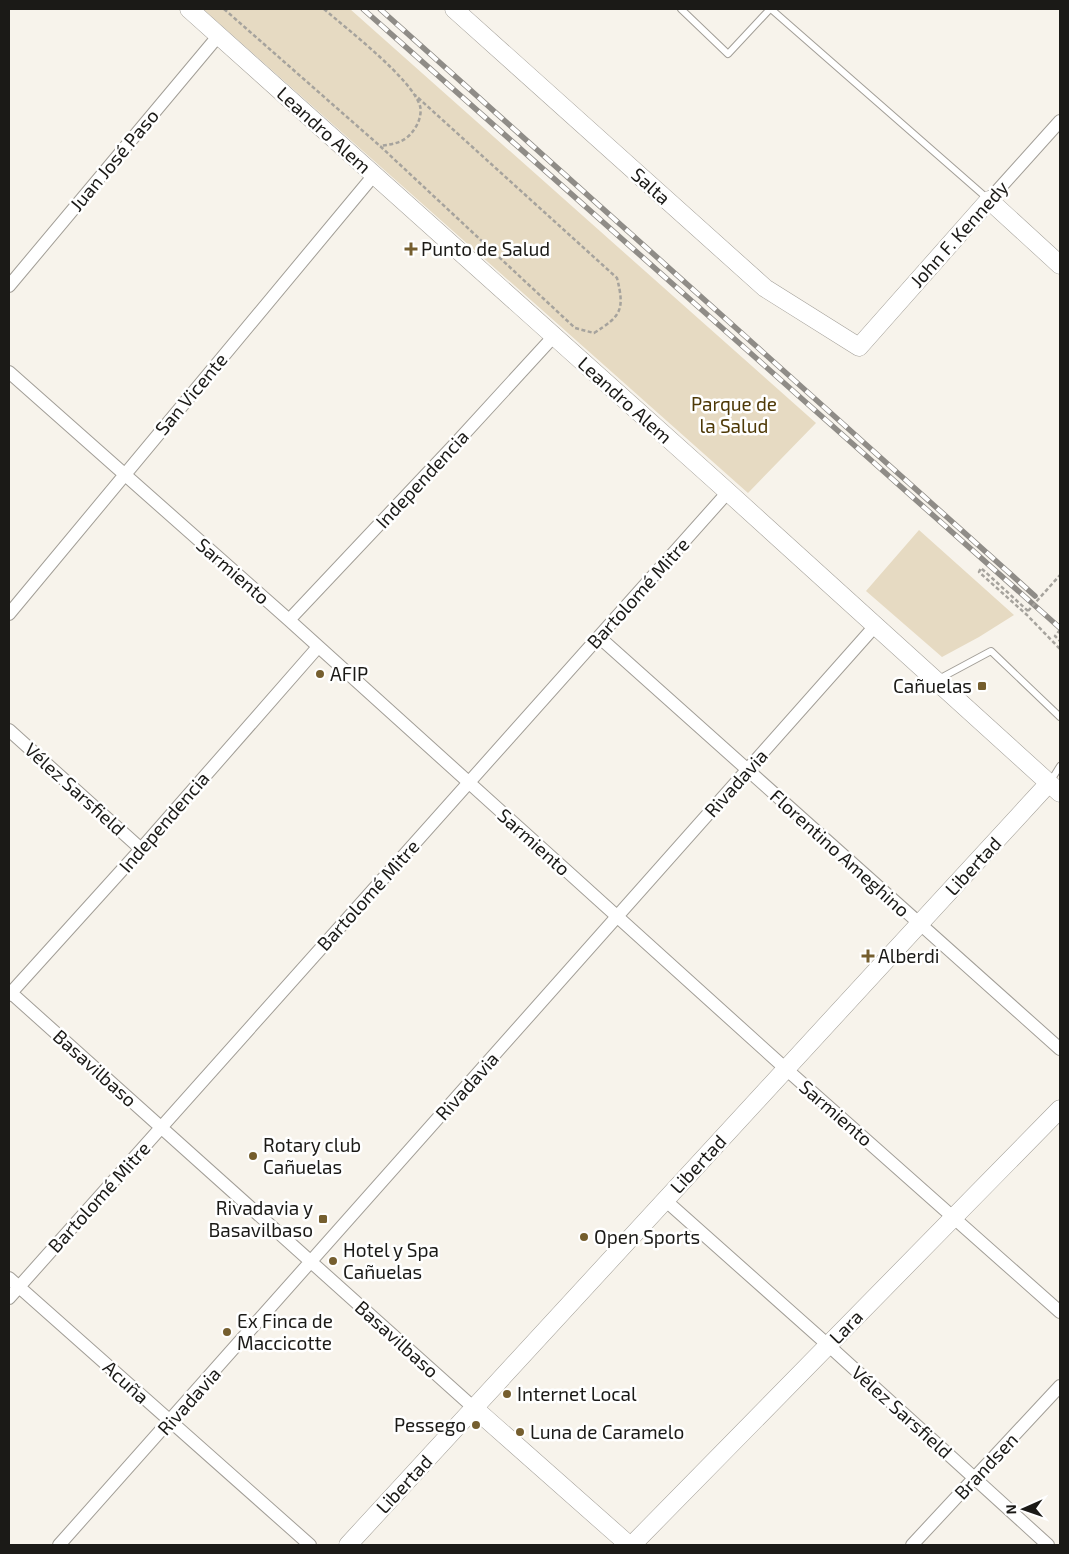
<svg xmlns="http://www.w3.org/2000/svg" width="1069" height="1554" viewBox="0 0 1069 1554" font-family="'Exo 2',sans-serif">
<style>
.green{fill:#e6dac2}
.lines{fill:none;stroke-linecap:round;stroke-linejoin:round}
.lane-casing{stroke:#a29e97;stroke-width:8}
.street-casing{stroke:#a29e97;stroke-width:14}
.secondary-casing{stroke:#a29e97;stroke-width:19}
.path{stroke:#a6a39d;stroke-width:2.5;stroke-dasharray:4 2.5;stroke-linecap:butt}
.lane{stroke:#fff;stroke-width:6}
.street{stroke:#fff;stroke-width:12}
.secondary{stroke:#fff;stroke-width:18}
.rail-casing{stroke:#8f8c87;stroke-width:5.5}
.rail{stroke:#fff;stroke-width:4;stroke-dasharray:11;stroke-linecap:butt}
.path-bridge{stroke:#a6a39d;stroke-width:2.5;stroke-dasharray:4 2.5;stroke-linecap:butt}
.poi-dot{fill:#755e2e;stroke:#fff;stroke-width:2}
.labels{text-anchor:middle;stroke-width:5;stroke-linejoin:round;paint-order:stroke}
.street-label{font-size:19px;fill:#1b1a17;stroke:#fff}
.poi-label{font-size:19px;fill:#1b1a17;stroke:#fff;text-anchor:start}
.park-label{font-size:19px;fill:#4e3907;stroke:#fff}
</style>
<rect width="100%" height="100%" fill="#f7f3eb"/>
<path class="green" d="M 203,9 L 350,9 L 816,423 L 748,493 Z
M 919,530 L 1014,615 L 979,637 L 942,657 L 866,591 Z"/>
<g class="lines">
<g class="lane-casing">
<path id="lane" d="M 681,9 L 728,54 L 770,9
M 771,9 L 988,199
M 937,680 L 991,651 L 1060,717
M 1050,782 L 1060,766"/>
</g>
<g class="street-casing">
<path id="street" d="M 989,200 L 1060,121
M 9,286 L 219,35
M 9,372 L 289,620 L 786,1069 L 1060,1312
M 9,614 L 374,175
M 289,620 L 455,444 L 554,336
M 599,637 L 1060,1049
M 9,730 L 141,849
M 9,991 L 474,1408
M 9,995 L 141,849 L 318,647
M 665,1200 L 828,1345 L 1048,1545
M 9,1278 L 310,1545
M 9,1298 L 728,492
M 59,1545 L 875,626
M 912,1545 L 1060,1386"/>
</g>
<g class="secondary-casing">
<path id="secondary" d="M 189,9 L 728,492 L 1060,793
M 454,9 L 765,288 L 859,347 L 989,200 L 1060,265
M 474,1408 L 629,1545
M 348,1545 L 1049,783
M 632,1545 L 1060,1109"/>
</g>
<path class="path" d="M 224,9 L 380,146 L 575,328 L 594,333 C 621,316 625,310 617,278 L 415,95
M 324,9 C 348,30 412,79 420,106 C 422,112 419,123 415,128 C 407,142 395,144 380,146
M 1028,611 L 981,568 L 979,572 L 1027,615 L 1060,649
M 1060,630 L 1055,636 L 1060,641"/>
<use href="#lane" class="lane"/>
<use href="#street" class="street"/>
<use href="#secondary" class="secondary"/>
<g class="rail-casing">
<path id="rail" d="M 363,9 L 1060,628
M 380,9 L 1035,596"/>
</g>
<use href="#rail" class="rail"/>
<path class="path-bridge" d="M 1028,611 L 1060,575"/>
</g>
<g class="poi-dot">
<path d="M408.5 241.5h5v5h5v5h-5v5h-5v-5h-5v-5h5z"/>
<circle cx="320" cy="674" r="5"/>
<rect x="977" y="681" width="10" height="10" rx="2.5"/>
<path d="M865.5 948.5h5v5h5v5h-5v5h-5v-5h-5v-5h5z"/>
<circle cx="253" cy="1156" r="5"/>
<rect x="318" y="1214" width="10" height="10" rx="2.5"/>
<circle cx="584" cy="1237" r="5"/>
<circle cx="333" cy="1261" r="5"/>
<circle cx="227" cy="1332" r="5"/>
<circle cx="507" cy="1394" r="5"/>
<circle cx="476" cy="1425" r="5"/>
<circle cx="520" cy="1432" r="5"/>
</g>
<g class="labels">
<g class="street-label">
<text transform="translate(324 130) rotate(42)" y="7">Leandro Alem</text>
<text transform="translate(114 160) rotate(-50)" y="7">Juan José Paso</text>
<text transform="translate(651 186) rotate(42)" y="7">Salta</text>
<text transform="translate(959 234) rotate(-48)" y="7">John F. Kennedy</text>
<text transform="translate(191 394) rotate(-50)" y="7">San Vicente</text>
<text transform="translate(625 400) rotate(42)" y="7">Leandro Alem</text>
<text transform="translate(422 479) rotate(-47)" y="7">Independencia</text>
<text transform="translate(233 571) rotate(41)" y="7">Sarmiento</text>
<text transform="translate(638 593) rotate(-48)" y="7">Bartolomé Mitre</text>
<text transform="translate(736 783) rotate(-48)" y="7">Rivadavia</text>
<text transform="translate(75 789) rotate(42)" y="7">Vélez Sarsfield</text>
<text transform="translate(164 822) rotate(-49)" y="7">Independencia</text>
<text transform="translate(534 842) rotate(42)" y="7">Sarmiento</text>
<text transform="translate(840 853) rotate(42)" y="7">Florentino Ameghino</text>
<text transform="translate(973 866) rotate(-47)" y="7">Libertad</text>
<text transform="translate(368 895) rotate(-48)" y="7">Bartolomé Mitre</text>
<text transform="translate(95 1068) rotate(42)" y="7">Basavilbaso</text>
<text transform="translate(467 1086) rotate(-48)" y="7">Rivadavia</text>
<text transform="translate(836 1113) rotate(41)" y="7">Sarmiento</text>
<text transform="translate(698 1164) rotate(-47)" y="7">Libertad</text>
<text transform="translate(99 1197) rotate(-48)" y="7">Bartolomé Mitre</text>
<text transform="translate(846 1327) rotate(-46)" y="7">Lara</text>
<text transform="translate(397 1339) rotate(42)" y="7">Basavilbaso</text>
<text transform="translate(126 1382) rotate(42)" y="7">Acuña</text>
<text transform="translate(189 1401) rotate(-48)" y="7">Rivadavia</text>
<text transform="translate(902 1412) rotate(42)" y="7">Vélez Sarsfield</text>
<text transform="translate(986 1466) rotate(-47)" y="7">Brandsen</text>
<text transform="translate(404 1484) rotate(-47)" y="7">Libertad</text>
</g>
<g class="poi-label">
<text x="421" y="256">Punto de Salud</text>
<text x="330" y="681">AFIP</text>
<text x="972" y="693" text-anchor="end">Cañuelas</text>
<text x="878" y="963">Alberdi</text>
<text x="263" y="1152">Rotary club<tspan x="263" dy="22">Cañuelas</tspan></text>
<text x="313" y="1215" text-anchor="end">Rivadavia y<tspan x="313" dy="22">Basavilbaso</tspan></text>
<text x="594" y="1244">Open Sports</text>
<text x="343" y="1257">Hotel y Spa<tspan x="343" dy="22">Cañuelas</tspan></text>
<text x="237" y="1328">Ex Finca de<tspan x="237" dy="22">Maccicotte</tspan></text>
<text x="517" y="1401">Internet Local</text>
<text x="466" y="1432" text-anchor="end">Pessego</text>
<text x="530" y="1439">Luna de Caramelo</text>
</g>
<g class="park-label">
<text x="734" y="411">Parque de<tspan x="734" dy="22">la Salud</tspan></text>
</g>
</g>
<rect width="1069" height="1554" fill="none" stroke="#1b1a17" stroke-width="20"/>
<g transform="translate(1024 1509) rotate(268)" stroke="#ffffff" stroke-width="4" paint-order="stroke">
<path d="M0-4L9 19L0 12L-9 19Z" fill="#1b1a17"/>
<text y="-8" font-size="14" font-weight="bold" text-anchor="middle" fill="#1b1a17">N</text>
</g>
</svg>
